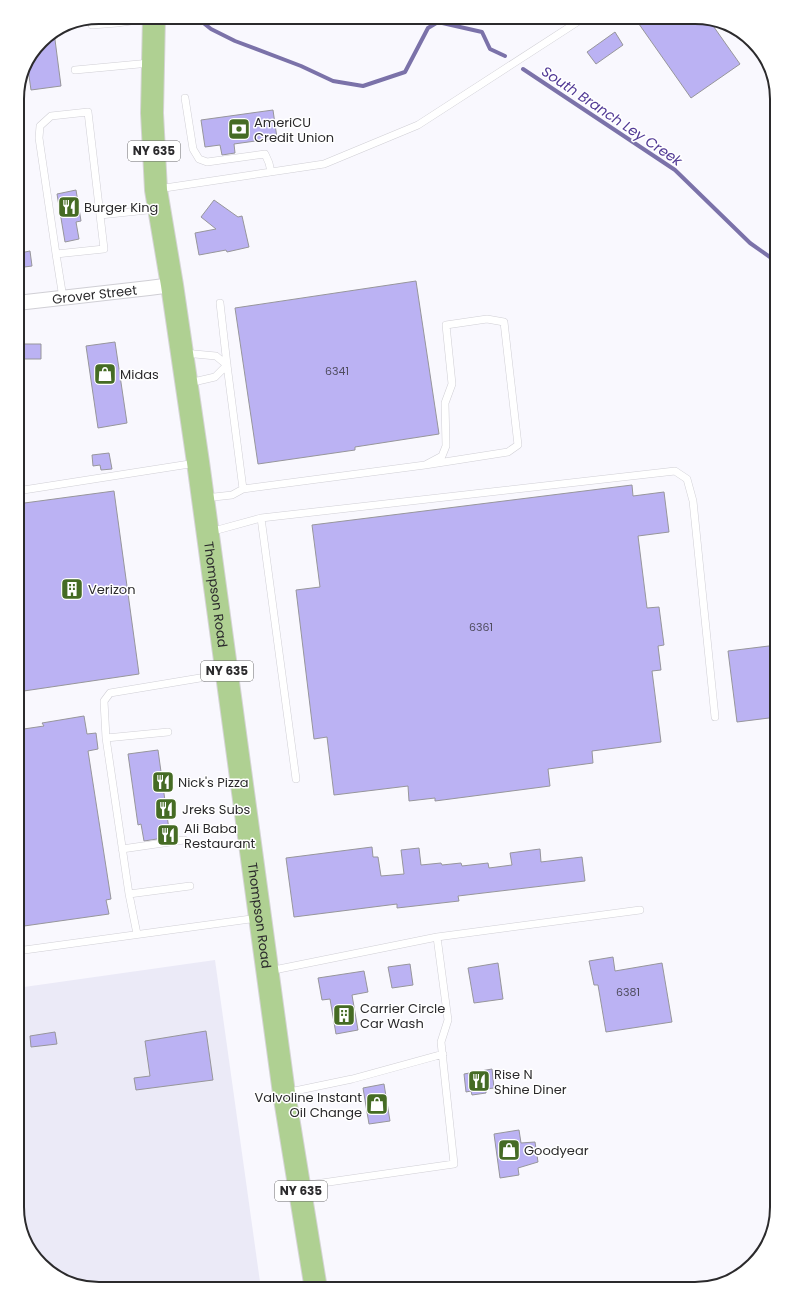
<svg xmlns="http://www.w3.org/2000/svg" width="794" height="1306" viewBox="0 0 794 1306" font-family="Poppins,sans-serif">
<style>
.built{fill:#ebeaf7}
.lines{fill:none;stroke-linecap:round;stroke-linejoin:round}
.stream{stroke:#7b72a9;stroke-width:4}
.building{fill:#bbb2f3;stroke:#97969b}
.service-casing{stroke:#d0cfd5;stroke-width:8}
.minor-casing{stroke:#d0cfd5;stroke-width:16}
.primary-casing{stroke:#d5d4d5;stroke-width:24}
.service{stroke:#fff;stroke-width:7}
.minor{stroke:#fff;stroke-width:14}
.primary{stroke:#afd092;stroke-width:22}
.labels{text-anchor:middle;stroke-width:3;stroke-linejoin:round;paint-order:stroke}
.number-label{font-size:11px;fill:#4f4c5e}
.shield{fill:#fff;stroke:#6b6a6b;stroke-width:1}
.shield-label{font-size:12px;font-weight:bold;fill:#2b2a2c}
.poi-label{font-size:13px;fill:#2b2a2c;stroke:#fff;text-anchor:start}
.street-label{font-size:13px;fill:#2b2a2c;stroke:#fff}
.water-label{font-size:14px;font-style:italic;fill:#513995;stroke:#fff}
.rim{fill:none;stroke:#2b2a2c;stroke-width:2}
</style>
<rect width="100%" height="100%" fill="#f9f8fe"/>
<path class="built" d="M 215,960 L 261,1289 L 93,1289 L 53,1275 L 26,1244 L 17,1207 L 17,988 Z"/>
<g class="lines">
<path class="stream" d="M 196,17 L 211,29 L 235,41 L 301,66 L 333,81 L 363,86 L 405,72 L 428,28 L 438,22 L 482,32 L 490,49 L 505,56
M 523,69 L 675,170 L 750,243 L 777,262"/>
</g>
<path class="building" d="M 634,17 L 701,17 L 709,20 L 740,64 L 691,98 Z
M 54,32 L 61,86 L 31,90 L 27,62 L 41,41 Z
M 615,32 L 623,45 L 596,64 L 587,52 Z
M 273,110 L 277,138 L 234,144 L 235,153 L 222,155 L 220,145 L 205,147 L 201,120 Z
M 76,190 L 81,221 L 76,222 L 79,239 L 65,242 L 57,194 Z
M 214,200 L 238,217 L 242,216 L 249,247 L 227,252 L 226,250 L 199,255 L 195,233 L 216,229 L 201,217 Z
M 30,251 L 32,266 L 17,268 L 17,258 L 21,257 L 20,253 Z
M 416,281 L 439,434 L 355,447 L 355,450 L 258,464 L 235,308 Z
M 115,342 L 127,423 L 98,428 L 86,346 Z
M 22,344 L 41,344 L 41,359 L 22,359 Z
M 109,453 L 112,469 L 101,470 L 100,465 L 93,466 L 92,455 Z
M 632,485 L 633,496 L 664,492 L 669,532 L 638,536 L 647,608 L 659,607 L 664,645 L 658,646 L 661,670 L 652,671 L 661,742 L 592,751 L 593,763 L 548,769 L 550,786 L 435,801 L 435,798 L 409,801 L 408,786 L 334,795 L 327,737 L 314,739 L 296,590 L 320,587 L 312,525 Z
M 114,491 L 139,674 L 17,692 L 17,504 Z
M 777,645 L 777,717 L 737,722 L 728,651 Z
M 84,716 L 87,734 L 96,733 L 98,749 L 88,751 L 111,899 L 106,900 L 109,914 L 17,927 L 17,730 L 44,726 L 42,723 Z
M 158,750 L 170,837 L 144,841 L 141,824 L 138,825 L 128,754 Z
M 372,847 L 373,857 L 378,857 L 381,876 L 404,874 L 401,850 L 419,848 L 421,865 L 441,863 L 442,865 L 461,863 L 462,866 L 488,863 L 489,868 L 512,865 L 510,853 L 540,849 L 541,862 L 582,857 L 585,881 L 458,896 L 459,901 L 397,908 L 397,904 L 294,917 L 286,858 Z
M 613,957 L 615,971 L 662,963 L 672,1022 L 606,1032 L 598,985 L 594,985 L 589,961 Z
M 498,963 L 503,999 L 474,1003 L 468,968 Z
M 410,964 L 413,985 L 392,988 L 388,967 Z
M 364,971 L 368,992 L 352,995 L 358,1030 L 336,1034 L 330,999 L 322,1000 L 318,978 Z
M 206,1031 L 213,1080 L 136,1090 L 134,1078 L 150,1076 L 145,1041 Z
M 55,1032 L 57,1044 L 31,1047 L 30,1036 Z
M 492,1069 L 494,1088 L 486,1089 L 486,1093 L 472,1095 L 471,1091 L 466,1092 L 464,1074 Z
M 384,1084 L 390,1121 L 369,1124 L 363,1088 Z
M 519,1130 L 521,1143 L 535,1142 L 538,1162 L 518,1168 L 519,1175 L 500,1178 L 494,1134 Z"/>
<g class="lines">
<g class="service-casing">
<path id="service" d="M 92,25 L 117,23 L 152,18
M 75,70 L 150,63
M 185,98 L 193,149 L 199,159 L 207,162 L 265,154 L 269,163 L 271,172
M 158,189 L 324,164 L 418,125 L 585,17
M 56,254 L 39,138 L 40,126 L 51,116 L 88,112 L 100,215
M 63,298 L 56,254 L 104,249 L 100,215 L 157,209
M 220,303 L 227,365 L 243,489
M 184,353 L 216,356 L 227,365 L 215,377 L 189,383
M 17,491 L 196,463
M 205,498 L 232,495 L 243,489 L 425,465 L 442,456 L 446,446 L 445,403 L 452,384 L 446,325 L 487,319 L 504,322 L 518,445 L 508,452 L 425,465
M 261,518 L 296,779
M 210,532 L 261,518 L 675,471 L 687,479 L 693,501 L 715,717
M 106,738 L 168,732
M 122,849 L 184,840
M 129,894 L 190,886
M 137,934 L 129,894 L 106,738 L 104,701 L 110,693 L 224,674
M 17,951 L 258,918
M 269,971 L 437,937 L 640,910
M 285,1093 L 352,1079 L 443,1054
M 301,1186 L 454,1164 L 441,1042 L 448,1020 L 437,937"/>
</g>
<g class="minor-casing">
<g id="minor">
<path id="s1" d="M 17,303 L 149,288 L 172,285"/>
</g>
</g>
<g class="primary-casing">
<g id="primary">
<path id="s2" d="M 154,17 L 152,113 L 156,190 L 172,285 L 198,462 L 284,1093 L 316,1289"/>
</g>
</g>
<use href="#service" class="service"/>
<use href="#minor" class="minor"/>
<use href="#primary" class="primary"/>
</g>
<defs>
<g id="bank-square" transform="scale(1.15)"><rect x="-9" y="-9" width="18" height="18" rx="4" fill="#456b24" stroke="#fff"/><path d="M-6-4H6V4H-6ZM0-2.3a2.3 2.3 0 1 0 0 4.6a2.3 2.3 0 1 0 0-4.6Z" fill="#fff"/></g>
<g id="restaurant-square" transform="scale(1.15)"><rect x="-9" y="-9" width="18" height="18" rx="4" fill="#456b24" stroke="#fff"/><path d="M-5-6h1v4h1v-4h1v4h1v-4h1v5L-1.5 .5V6h-2V.5L-5-1ZM5-6V6H3V1.5H1.5Q1.5-4 5-6Z" fill="#fff"/></g>
<g id="shop-square" transform="scale(1.15)"><rect x="-9" y="-9" width="18" height="18" rx="4" fill="#456b24" stroke="#fff"/><path d="M-5-2.5h2.3a2.7 3.5 0 0 1 5.4 0H5L5.5 6h-11ZM-1.5-2.5h3a1.5 2.3 0 0 0-3 0Z" fill="#fff"/></g>
<g id="building-square" transform="scale(1.15)"><rect x="-9" y="-9" width="18" height="18" rx="4" fill="#456b24" stroke="#fff"/><path d="M-4-6H4V6H1V3H-1V6H-4ZM-2.5-4.3h1.7v1.8h-1.7ZM.8-4.3h1.7v1.8H.8ZM-2.5-1h1.7V.8h-1.7ZM.8-1h1.7V.8H.8Z" fill="#fff"/></g>
</defs>
<g fill-rule="evenodd">
<use href="#bank-square" x="239" y="129"/>
<use href="#restaurant-square" x="69" y="207"/>
<use href="#shop-square" x="105" y="374"/>
<use href="#building-square" x="72" y="589"/>
<use href="#restaurant-square" x="163" y="782"/>
<use href="#restaurant-square" x="166" y="809"/>
<use href="#restaurant-square" x="168" y="835"/>
<use href="#building-square" x="344" y="1015"/>
<use href="#restaurant-square" x="479" y="1081"/>
<use href="#shop-square" x="377" y="1104"/>
<use href="#shop-square" x="509" y="1150"/>
</g>
<g class="labels">
<g class="number-label">
<text x="337" y="375">6341</text>
<text x="481" y="631">6361</text>
<text x="628" y="996">6381</text>
</g>
<g class="shield">
<rect x="128" y="141" width="52" height="20" rx="3"/>
<rect x="201" y="661" width="52" height="20" rx="3"/>
<rect x="275" y="1181" width="52" height="20" rx="3"/>
</g>
<g class="shield-label">
<text x="154" y="155">NY 635</text>
<text x="227" y="675">NY 635</text>
<text x="301" y="1195">NY 635</text>
</g>
<g class="poi-label">
<text x="254" y="127">AmeriCU<tspan x="254" dy="15">Credit Union</tspan></text>
<text x="84" y="212">Burger King</text>
<text x="120" y="379">Midas</text>
<text x="88" y="594">Verizon</text>
<text x="178" y="787">Nick's Pizza</text>
<text x="182" y="814">Jreks Subs</text>
<text x="184" y="833">Ali Baba<tspan x="184" dy="15">Restaurant</tspan></text>
<text x="360" y="1013">Carrier Circle<tspan x="360" dy="15">Car Wash</tspan></text>
<text x="494" y="1079">Rise N<tspan x="494" dy="15">Shine Diner</tspan></text>
<text x="362" y="1102" text-anchor="end">Valvoline Instant<tspan x="362" dy="15">Oil Change</tspan></text>
<text x="524" y="1155">Goodyear</text>
</g>
<g class="street-label">
<text dy="5" stroke="none"><textPath href="#s1" startOffset="78">Grover Street</textPath></text>
<text dy="5" stroke="none"><textPath href="#s2" startOffset="582">Thompson Road</textPath></text>
<text dy="5" stroke="none"><textPath href="#s2" startOffset="906">Thompson Road</textPath></text>
</g>
<g class="water-label">
<text transform="translate(612 116) rotate(34)" y="5">South Branch Ley Creek</text>
</g>
</g>
<path d="M0 0H794V1306H0ZM99 24H695A75 75 0 0 1 770 99V1207A75 75 0 0 1 695 1282H99A75 75 0 0 1 24 1207V99A75 75 0 0 1 99 24Z" fill="#fff" fill-rule="evenodd"/>
<path class="rim" d="M99 24H695A75 75 0 0 1 770 99V1207A75 75 0 0 1 695 1282H99A75 75 0 0 1 24 1207V99A75 75 0 0 1 99 24Z"/>
</svg>
